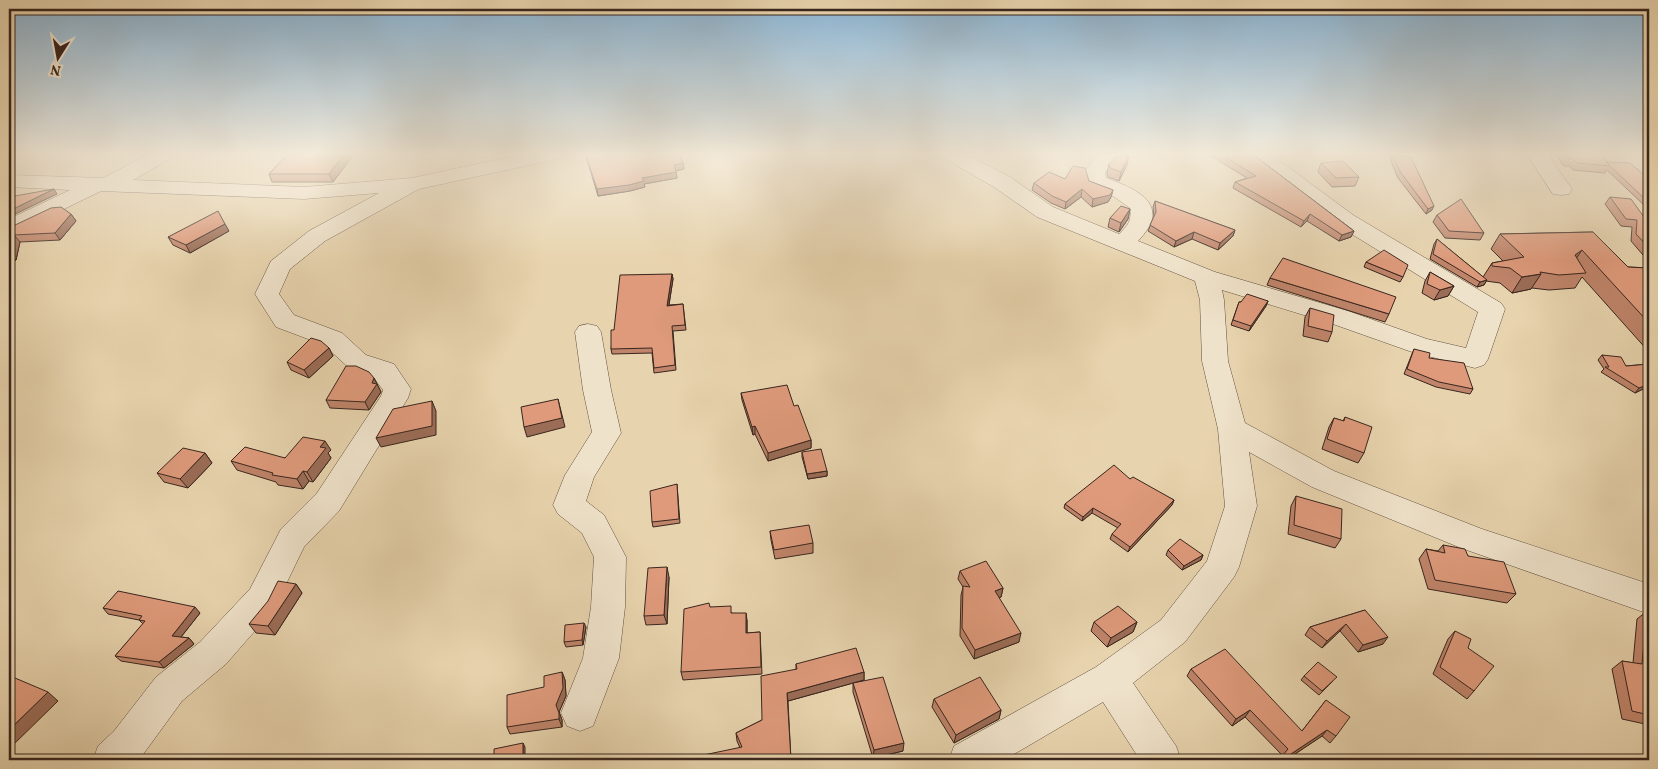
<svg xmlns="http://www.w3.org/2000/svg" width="1658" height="769" viewBox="0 0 1658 769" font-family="Vollkorn,serif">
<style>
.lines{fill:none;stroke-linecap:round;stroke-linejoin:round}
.minor-casing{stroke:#645142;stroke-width:1}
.minor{fill:#efe2ca;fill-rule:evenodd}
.wall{fill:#bf846a;stroke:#39261e}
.shaded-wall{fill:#9b6c56;stroke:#39261e}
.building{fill:#de9a7b;stroke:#39261e}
</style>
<rect width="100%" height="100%" fill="#e7d3ad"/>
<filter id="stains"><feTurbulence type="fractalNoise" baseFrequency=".004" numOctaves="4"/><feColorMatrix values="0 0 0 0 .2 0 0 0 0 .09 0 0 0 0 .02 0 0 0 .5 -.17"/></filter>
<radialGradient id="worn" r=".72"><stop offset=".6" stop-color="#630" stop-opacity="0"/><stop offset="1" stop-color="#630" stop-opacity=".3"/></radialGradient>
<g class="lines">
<g class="minor-casing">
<path id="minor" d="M 151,153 L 176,153 L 173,157 L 133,180 L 304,187 L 412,178 L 528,153 L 567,153 L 564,157 L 557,159 L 419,189 L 325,241 L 290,269 L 279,294 L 294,315 L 342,333 L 366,355 L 394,364 L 411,389 L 408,398 L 339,511 L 304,547 L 274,609 L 226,664 L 182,701 L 139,760 L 93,760 L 98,746 L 114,731 L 156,677 L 200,642 L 250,589 L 281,529 L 317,493 L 381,396 L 383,390 L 374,378 L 348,367 L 324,345 L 276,327 L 255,294 L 271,261 L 309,231 L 379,193 L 304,199 L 101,191 L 17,232 L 9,234 L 9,219 L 70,190 L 9,187 L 9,175 L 103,178 Z
M 939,153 L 964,153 L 1010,177 L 1053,207 L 1119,234 C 1128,225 1132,221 1130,208 L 1113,196 L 1088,187 L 1084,172 L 1099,153 L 1123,153 L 1105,172 L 1106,178 C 1140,190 1172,206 1138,241 L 1215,272 L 1348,311 L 1427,339 L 1466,348 L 1478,312 L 1337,225 L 1249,157 L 1246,153 L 1269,153 L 1353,215 L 1501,303 L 1505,309 L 1488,359 L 1484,365 L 1475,368 L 1412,352 L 1330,323 L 1222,290 L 1224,300 L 1228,361 L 1245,423 L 1334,471 L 1482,529 L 1649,584 L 1649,614 L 1461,548 L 1312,487 L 1249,452 L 1257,506 L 1239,567 L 1234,577 L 1185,642 L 1133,683 L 1176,746 L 1181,760 L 1140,760 L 1103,702 L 1004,760 L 949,760 L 954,746 L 1096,667 L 1161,620 L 1207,561 L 1225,506 L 1218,429 L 1202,361 L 1200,300 L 1195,281 L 1037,217 L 994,187 L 942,157 Z
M 1526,153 L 1546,153 L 1572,189 L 1569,194 L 1561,195 L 1553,194 Z
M 1618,153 L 1642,153 L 1649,157 L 1649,172 C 1639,170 1624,162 1618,153 Z
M 588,324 L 597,326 L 601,332 L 611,390 L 621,433 L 594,477 L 586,501 L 604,515 L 626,557 L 625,607 L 619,658 L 593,726 L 580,731 L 567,726 L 561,713 L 583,658 L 591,607 L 594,557 L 582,533 L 558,514 L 553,505 L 565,475 L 592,432 L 583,390 L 575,332 L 579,326 Z"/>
</g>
<use href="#minor" class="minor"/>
</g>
<path class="wall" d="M 289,153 L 350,153 L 352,157 L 333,182 L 272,182 L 269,174 Z
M 585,153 L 683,163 L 684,169 L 676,171 L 677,178 L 644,184 L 645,187 L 630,191 L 598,196 Z
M 1179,153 L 1191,153 L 1187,156 Z
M 1206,153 L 1251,153 L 1354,231 L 1351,237 L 1339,241 L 1307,221 L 1301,227 L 1233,188 L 1235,182 L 1247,178 Z
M 1554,153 L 1600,153 L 1607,162 L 1646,177 L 1649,177 L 1649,208 L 1647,208 L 1607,170 L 1605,173 L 1573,170 L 1569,166 L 1564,166 Z
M 1392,155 L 1432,210 L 1426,214 L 1398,178 L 1390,159 Z
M 1321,163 L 1359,177 L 1355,186 L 1332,187 L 1318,172 Z
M 1109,164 L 1127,165 L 1119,181 L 1108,177 L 1107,173 Z
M 1065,179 L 1089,181 L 1113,190 L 1111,197 L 1108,202 L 1092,207 L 1081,197 L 1065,209 L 1051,203 L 1032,190 L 1034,183 Z
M 1610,197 L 1649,224 L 1649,262 L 1631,241 L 1632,227 L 1621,226 L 1605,204 Z
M 1155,201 L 1235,230 L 1233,236 L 1218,250 L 1192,239 L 1174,247 L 1148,231 L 1154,217 L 1153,207 Z
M 1130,209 L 1128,219 L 1119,232 L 1108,227 L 1110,218 Z
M 71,214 L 76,221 L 60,240 L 20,242 L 16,260 L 9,262 L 9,227 Z
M 1437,215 L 1484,233 L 1480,240 L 1445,238 L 1433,222 Z
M 229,231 L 190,253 L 173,245 L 168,237 Z
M 1593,232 L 1628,267 L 1649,268 L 1649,352 L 1582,277 L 1575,288 L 1549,290 L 1532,288 L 1531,289 L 1512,293 L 1500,283 L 1486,281 L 1484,285 L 1477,287 L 1430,259 L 1434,244 L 1437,239 L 1483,277 L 1492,263 L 1503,261 L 1491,249 L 1500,234 Z
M 1366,262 L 1403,277 L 1400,282 L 1364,267 Z
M 1430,272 L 1454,286 L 1448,296 L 1434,300 L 1422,293 L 1425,281 Z
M 672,274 L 673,279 L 669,305 L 683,304 L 686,330 L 673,331 L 676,370 L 654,373 L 652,353 L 612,354 L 611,349 L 614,330 Z
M 1270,278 L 1389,314 L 1385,322 L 1267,285 Z
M 1268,301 L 1266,306 L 1249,331 L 1231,325 L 1239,302 L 1241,302 Z
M 1310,308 L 1332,332 L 1328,342 L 1303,336 L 1305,317 Z
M 329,348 L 333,356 L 309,378 L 291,370 L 287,362 Z
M 1414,349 L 1473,389 L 1470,394 L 1436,387 L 1404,374 Z
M 1602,355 L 1626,366 L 1649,364 L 1649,386 L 1635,393 L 1601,372 L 1604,369 L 1598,360 Z
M 374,378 L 381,392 L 369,410 L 330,408 L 326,400 Z
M 741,393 L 794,406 L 811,440 L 811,448 L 768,461 L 755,434 L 753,435 L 742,400 Z
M 1345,417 L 1364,453 L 1358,463 L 1322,449 L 1329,427 L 1334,418 L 1343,421 Z
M 331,450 L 328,453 L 331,458 L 313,482 L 309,481 L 303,489 L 278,485 L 276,482 L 237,470 L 231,461 L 285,458 Z
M 802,452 L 827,471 L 827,476 L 808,479 L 802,457 Z
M 205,453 L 212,463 L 188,488 L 164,482 L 157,473 Z
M 1130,479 L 1174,500 L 1172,505 L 1128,552 L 1110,539 L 1112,534 L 1118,528 L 1092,513 L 1082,521 L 1064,508 L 1065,504 Z
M 677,484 L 680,523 L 653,527 L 652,522 Z
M 1296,496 L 1341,539 L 1335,548 L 1288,534 L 1291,506 Z
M 770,531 L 813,543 L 813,553 L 775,559 L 771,540 Z
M 1443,545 L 1468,556 L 1516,594 L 1507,603 L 1428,589 L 1419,559 L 1426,549 L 1438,551 Z
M 1168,550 L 1203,555 L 1201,560 L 1182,570 L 1166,555 Z
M 960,571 L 1003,588 L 1001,597 L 999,598 L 1019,642 L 974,659 L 960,636 L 961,595 L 963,587 L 958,579 Z
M 669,577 L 667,624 L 646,625 L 644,616 Z
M 296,584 L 302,593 L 275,635 L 256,633 L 249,624 Z
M 710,607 L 732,613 L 747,620 L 747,633 L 760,632 L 762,674 L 683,680 L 681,672 Z
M 103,608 L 200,613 L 181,637 L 189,638 L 194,644 L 164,668 L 121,661 L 115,656 L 143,624 L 139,620 L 108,614 Z
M 1365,610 L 1383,644 L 1358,652 L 1340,631 L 1322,648 L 1305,635 L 1310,627 Z
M 1647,611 L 1649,612 L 1649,721 L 1645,724 L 1622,719 L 1612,669 L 1622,661 L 1633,663 L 1637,619 Z
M 1094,622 L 1137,622 L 1133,632 L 1107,647 L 1091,631 Z
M 586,627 L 583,645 L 566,647 L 564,642 Z
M 1455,631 L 1468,648 L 1474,691 L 1467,699 L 1433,674 L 1448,639 Z
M 796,664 L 864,672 L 864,680 L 788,701 L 791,760 L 740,748 L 737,741 L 736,733 L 762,720 L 796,669 Z
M 1191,669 L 1302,731 L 1326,700 L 1336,736 L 1330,743 L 1322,736 L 1286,760 L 1279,760 L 1283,756 L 1245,717 L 1232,726 L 1187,676 Z
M 562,672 L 565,680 L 566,696 L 559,712 L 562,720 L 562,727 L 510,734 L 507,727 L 544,687 Z
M 1304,676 L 1333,681 L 1319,695 L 1301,680 Z
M 853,683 L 903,751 L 873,758 L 853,692 Z
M 934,699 L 1001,710 L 999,719 L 954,743 L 932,707 Z"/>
<path class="shaded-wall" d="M 345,153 L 350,153 L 352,157 L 333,182 L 329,174 Z
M 1129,156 L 1127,165 L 1119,181 L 1121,172 Z
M 683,163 L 684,169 L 675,171 L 674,165 Z
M 676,172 L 677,178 L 644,184 L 645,187 L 630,191 L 598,196 L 597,189 L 642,178 Z
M 54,189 L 57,194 L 9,217 L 9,211 Z
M 1082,189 L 1081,197 L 1065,209 L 1066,202 Z
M 1113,190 L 1111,197 L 1108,202 L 1092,207 L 1093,199 Z
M 1434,206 L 1432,210 L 1426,214 L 1428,209 Z
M 1130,209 L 1128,219 L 1119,232 L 1121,223 Z
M 71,214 L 76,221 L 60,240 L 55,233 Z
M 1310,214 L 1307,221 L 1301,227 L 1304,221 Z
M 225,224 L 229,231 L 190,253 L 186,245 Z
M 1235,230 L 1233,236 L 1218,250 L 1220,243 Z
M 1354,231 L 1351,237 L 1339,241 L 1342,235 Z
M 1194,232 L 1192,239 L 1174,247 L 1176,241 Z
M 14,235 L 20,242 L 16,260 L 9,262 L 9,253 Z
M 1582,250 L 1572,265 L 1575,255 Z
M 672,274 L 673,279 L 668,310 L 667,306 Z
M 1541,274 L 1531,289 L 1512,293 L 1522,277 Z
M 1487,280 L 1484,285 L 1477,287 L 1480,282 Z
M 1454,286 L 1448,296 L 1434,300 L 1440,290 Z
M 1268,301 L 1266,306 L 1249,331 L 1251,326 Z
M 329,348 L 333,356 L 309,378 L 304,370 Z
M 374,378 L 381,392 L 369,410 L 365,402 L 372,383 Z
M 1649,384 L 1649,386 L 1635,393 L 1639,388 Z
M 558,399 L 565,427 L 527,437 L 524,427 Z
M 432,401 L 436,411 L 436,435 L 381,447 L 376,438 Z
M 755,426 L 755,434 L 753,435 L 752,427 Z
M 811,440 L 811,448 L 768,461 L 768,453 Z
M 325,441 L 331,450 L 328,453 L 331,458 L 313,482 L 307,472 L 320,447 Z
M 205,453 L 212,463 L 188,488 L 180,479 Z
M 303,471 L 309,481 L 303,489 L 297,479 Z
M 827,471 L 827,476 L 808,479 L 807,474 Z
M 1174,500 L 1172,505 L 1128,552 L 1130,547 Z
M 1093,508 L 1092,513 L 1082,521 L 1083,517 Z
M 1203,555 L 1201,560 L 1182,570 L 1184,566 Z
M 667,567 L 669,577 L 667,624 L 664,615 Z
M 296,584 L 302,593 L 275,635 L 268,626 Z
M 1003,588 L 1001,597 L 993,600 L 995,591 Z
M 195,607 L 200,613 L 177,642 L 172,636 Z
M 746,613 L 747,620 L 747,641 L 746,633 Z
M 1137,622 L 1133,632 L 1107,647 L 1111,638 Z
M 584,623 L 586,627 L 583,645 L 582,640 Z
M 1346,624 L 1340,631 L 1322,648 L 1327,641 Z
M 1021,633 L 1019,642 L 974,659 L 975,650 Z
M 1388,637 L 1383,644 L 1358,652 L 1363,645 Z
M 189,638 L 194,644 L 164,668 L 159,662 Z
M 562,672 L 565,680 L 566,696 L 559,712 L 562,720 L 562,727 L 559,719 L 556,705 Z
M 864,672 L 864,680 L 788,701 L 787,693 Z
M 48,692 L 58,701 L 11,747 L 9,746 L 9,730 Z
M 1001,710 L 999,719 L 954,743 L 956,735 Z
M 1250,710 L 1245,717 L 1232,726 L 1236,719 Z
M 1327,730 L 1322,736 L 1286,760 L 1283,760 L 1285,758 Z
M 523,743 L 525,747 L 525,760 L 523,760 Z
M 904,743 L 903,751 L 873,758 L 874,750 Z"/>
<path class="building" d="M 289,153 L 345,153 L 329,174 L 269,174 Z
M 585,153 L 679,153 L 683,163 L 674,165 L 676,172 L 642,178 L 644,181 L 629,185 L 597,189 Z
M 1219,153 L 1251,153 L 1354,231 L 1342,235 L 1310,214 L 1304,221 L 1235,182 L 1256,176 Z
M 1564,153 L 1600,153 L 1610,166 L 1577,163 L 1573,159 L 1568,159 Z
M 1119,154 L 1129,156 L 1121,172 L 1110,168 L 1109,164 Z
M 1392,155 L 1411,157 L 1434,206 L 1428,209 L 1401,173 Z
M 1343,161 L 1359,177 L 1336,178 L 1321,163 Z
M 1606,162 L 1630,163 L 1646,177 L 1649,177 L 1649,203 Z
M 1073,166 L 1085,168 L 1089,181 L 1113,190 L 1110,195 L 1093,199 L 1082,189 L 1066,202 L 1052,196 L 1034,183 L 1049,172 L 1065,179 Z
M 54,189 L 9,211 L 9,197 Z
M 1610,197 L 1631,199 L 1649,224 L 1649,248 L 1636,234 L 1637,220 L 1626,219 Z
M 1461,199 L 1484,233 L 1449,231 L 1437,215 Z
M 1155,201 L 1235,230 L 1220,243 L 1194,232 L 1176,241 L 1150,225 L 1156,212 Z
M 1121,206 L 1130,209 L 1121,223 L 1110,218 Z
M 61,207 L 71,214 L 55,233 L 14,235 L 10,253 L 9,253 L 9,227 L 13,226 L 51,208 Z
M 218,211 L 225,224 L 186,245 L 168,237 Z
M 1593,232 L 1628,267 L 1649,268 L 1649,323 L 1582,250 L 1575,255 L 1586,273 L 1559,275 L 1540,272 L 1541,274 L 1522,277 L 1510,268 L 1492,266 L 1492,263 L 1524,257 L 1500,234 Z
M 1437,239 L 1487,280 L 1480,282 L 1433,254 Z
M 1384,250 L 1408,265 L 1403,277 L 1366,262 Z
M 1283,258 L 1396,297 L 1389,314 L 1270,278 Z
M 1430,272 L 1454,286 L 1440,290 L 1427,284 Z
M 672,274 L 667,306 L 683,304 L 685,325 L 672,326 L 675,365 L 654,368 L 652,348 L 611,349 L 611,330 L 614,330 L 620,275 Z
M 1247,294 L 1268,301 L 1251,326 L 1233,320 L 1239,302 L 1241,302 Z
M 1310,308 L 1334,315 L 1332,332 L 1308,326 Z
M 311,338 L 321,341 L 329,348 L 304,370 L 287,362 Z
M 1414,349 L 1430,353 L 1429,358 L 1464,363 L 1473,389 L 1439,382 L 1407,369 Z
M 1602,355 L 1621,357 L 1626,366 L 1649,364 L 1649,384 L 1639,388 L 1605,367 L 1609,367 Z
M 346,366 L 356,366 L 369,372 L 374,378 L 372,383 L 377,384 L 365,402 L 326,400 Z
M 787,385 L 794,406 L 798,405 L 811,440 L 768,453 L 755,426 L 752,427 L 741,393 Z
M 558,399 L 562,418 L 524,427 L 521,407 Z
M 432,401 L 432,426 L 376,438 L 393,409 Z
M 1345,417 L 1372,427 L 1364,453 L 1327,439 L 1334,418 L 1344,421 Z
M 303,437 L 325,441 L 320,447 L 326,448 L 307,472 L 303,471 L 297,479 L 272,475 L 273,473 L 231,461 L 245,447 L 285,458 Z
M 183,448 L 205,453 L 180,479 L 157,473 Z
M 821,449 L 827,471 L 807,474 L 802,452 Z
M 1114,465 L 1130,479 L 1133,477 L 1174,500 L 1130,547 L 1112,534 L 1121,524 L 1093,508 L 1083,517 L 1065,504 Z
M 677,484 L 679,519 L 652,522 L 650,491 Z
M 1296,496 L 1342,509 L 1341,539 L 1294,525 Z
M 809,525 L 813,543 L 774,550 L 770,531 Z
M 1180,539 L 1203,555 L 1184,566 L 1168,550 Z
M 1443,545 L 1465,549 L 1468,556 L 1504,562 L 1516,594 L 1435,580 L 1426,549 L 1445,553 Z
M 986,561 L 1003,588 L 995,591 L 1021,633 L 975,650 L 962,628 L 963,586 L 970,587 L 960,571 Z
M 667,567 L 664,615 L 644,616 L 648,568 Z
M 278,581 L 296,584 L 268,626 L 249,624 L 268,601 Z
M 118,591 L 195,607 L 172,636 L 189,638 L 159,662 L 115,656 L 145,621 L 139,620 L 142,616 L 103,608 Z
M 709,603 L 710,607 L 731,606 L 731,613 L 746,613 L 746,633 L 760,632 L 761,667 L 681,672 L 684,609 Z
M 1118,606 L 1137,622 L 1111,638 L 1094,622 Z
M 1365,610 L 1388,637 L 1363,645 L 1346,624 L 1327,641 L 1310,627 Z
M 1647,611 L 1649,612 L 1649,698 L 1648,697 L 1649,701 L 1649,715 L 1632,711 L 1622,661 L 1642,664 Z
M 584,623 L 582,640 L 564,642 L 565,625 Z
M 1455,631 L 1471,639 L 1468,648 L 1494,666 L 1474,691 L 1440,667 Z
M 856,648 L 864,672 L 787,693 L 791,760 L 694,760 L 694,757 L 742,747 L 736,733 L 762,720 L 761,676 L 797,669 L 796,664 Z
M 1225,649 L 1302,731 L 1326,700 L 1350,717 L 1336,736 L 1327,730 L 1285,758 L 1283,755 L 1288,749 L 1250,710 L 1236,719 L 1191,669 Z
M 1318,662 L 1337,677 L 1322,691 L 1304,676 Z
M 562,672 L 563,688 L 556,705 L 559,713 L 559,719 L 507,727 L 507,695 L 544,687 L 544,676 Z
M 883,677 L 904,743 L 874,750 L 853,683 Z
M 980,677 L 1001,710 L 956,735 L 934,699 Z
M 15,678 L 48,692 L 9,730 L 9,684 Z
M 523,743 L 523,760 L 494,760 L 494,749 Z
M 1118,756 L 1121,760 L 1110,760 Z"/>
<linearGradient id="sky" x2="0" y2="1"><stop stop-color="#89b4d4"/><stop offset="0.59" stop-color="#f4ebda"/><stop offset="1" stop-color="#f4ebda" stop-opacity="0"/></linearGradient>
<rect width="1658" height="261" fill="url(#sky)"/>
<rect width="1658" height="769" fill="none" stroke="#e7d3ad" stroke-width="30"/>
<rect x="10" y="10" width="1638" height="749" fill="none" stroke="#39261e" stroke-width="2.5"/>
<rect x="15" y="15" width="1628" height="739" fill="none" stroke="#39261e"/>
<g transform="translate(58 58) rotate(191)" stroke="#efe2ca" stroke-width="4" paint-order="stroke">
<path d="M0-4L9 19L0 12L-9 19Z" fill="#39261e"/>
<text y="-8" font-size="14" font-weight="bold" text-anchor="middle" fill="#39261e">N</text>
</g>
<rect width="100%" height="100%" filter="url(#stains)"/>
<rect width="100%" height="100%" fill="url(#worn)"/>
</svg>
